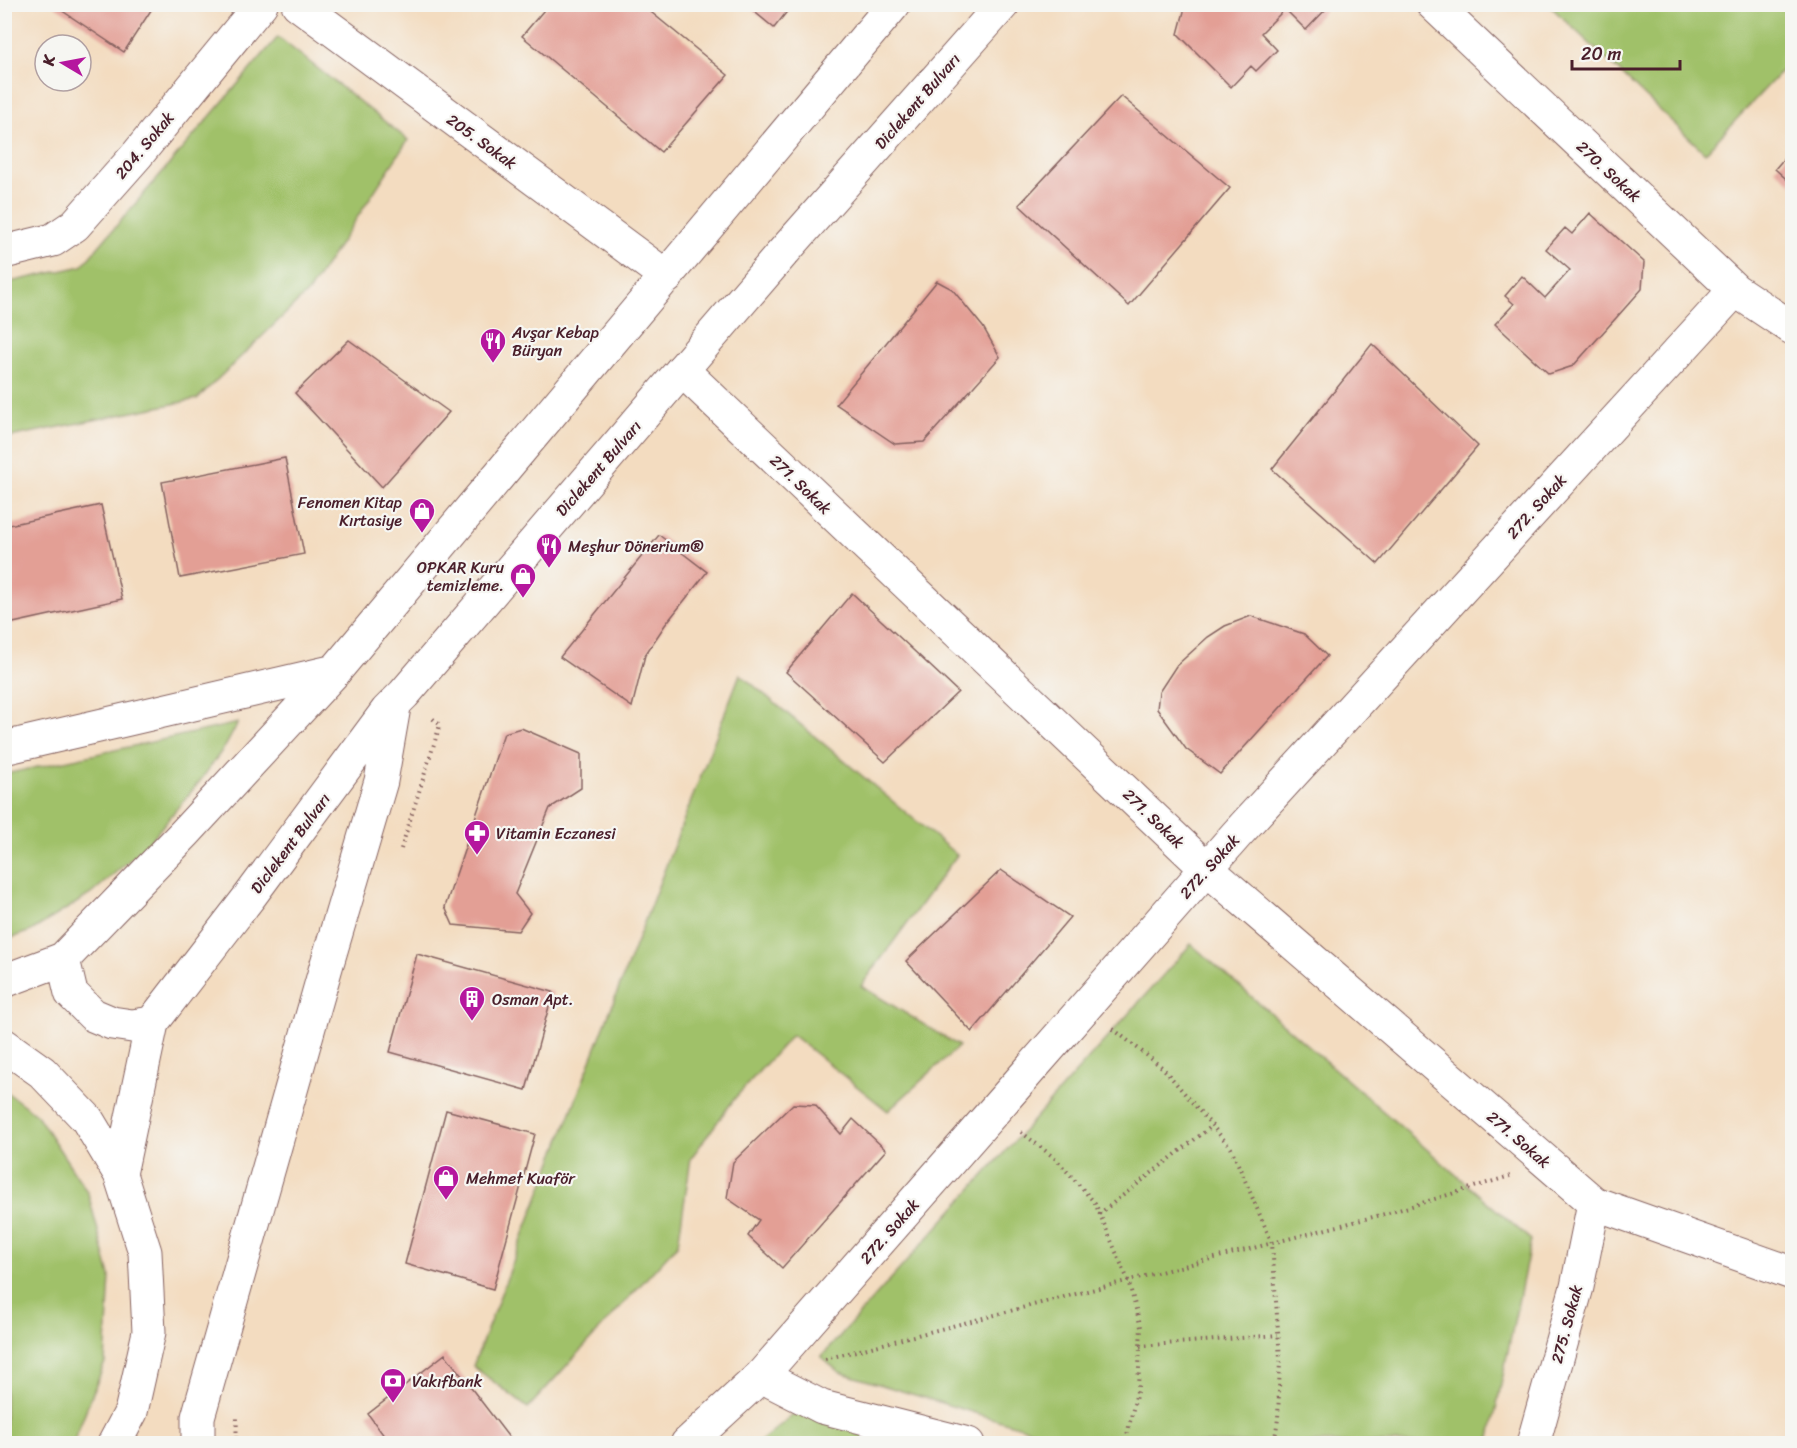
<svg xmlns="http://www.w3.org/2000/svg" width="1797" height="1448" viewBox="0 0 1797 1448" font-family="Sriracha,sans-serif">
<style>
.green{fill:#a0c169;stroke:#75704a;stroke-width:1.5}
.building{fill:#e39f95}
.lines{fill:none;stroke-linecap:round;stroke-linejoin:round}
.minor-casing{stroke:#85615f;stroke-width:35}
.major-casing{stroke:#85615f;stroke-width:35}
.path{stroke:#85615f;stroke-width:4;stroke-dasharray:1.5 4.5;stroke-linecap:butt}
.minor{stroke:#fff;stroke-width:33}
.major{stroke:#fff;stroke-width:33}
.labels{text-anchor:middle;stroke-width:4.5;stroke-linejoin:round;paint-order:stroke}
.street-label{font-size:16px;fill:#4a1f2b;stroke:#f6f6f2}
.poi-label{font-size:16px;fill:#4a1f2b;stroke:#f6f6f2;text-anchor:start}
</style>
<rect width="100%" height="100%" fill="#f6f6f2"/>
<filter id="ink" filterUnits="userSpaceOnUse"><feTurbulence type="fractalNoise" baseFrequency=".0167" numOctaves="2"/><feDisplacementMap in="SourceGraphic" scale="12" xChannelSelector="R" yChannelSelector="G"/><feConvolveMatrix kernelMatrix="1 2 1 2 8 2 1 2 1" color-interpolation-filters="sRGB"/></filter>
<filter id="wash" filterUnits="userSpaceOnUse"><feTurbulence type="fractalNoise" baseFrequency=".008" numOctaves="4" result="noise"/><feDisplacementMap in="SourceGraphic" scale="24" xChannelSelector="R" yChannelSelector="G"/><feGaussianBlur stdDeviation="1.35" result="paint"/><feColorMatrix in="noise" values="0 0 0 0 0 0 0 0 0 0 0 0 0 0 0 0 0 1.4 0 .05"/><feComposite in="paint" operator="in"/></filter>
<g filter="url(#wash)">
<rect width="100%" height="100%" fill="#f3dcc0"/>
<path class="green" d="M 1549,5 L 1792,5 L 1792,60 L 1705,153 Z
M 278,37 L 408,140 L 309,291 L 197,399 L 5,438 L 5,283 L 82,266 Z
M 740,674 L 957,855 L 861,986 L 959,1046 L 888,1111 L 792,1035 L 735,1098 L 691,1158 L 678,1244 L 528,1408 L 473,1366 Z
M 238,723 L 226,745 L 200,781 L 146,846 L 91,894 L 31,931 L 5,940 L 5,774 Z
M 1191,944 L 1531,1240 L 1489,1443 L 1074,1443 L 839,1372 L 821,1357 Z
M 5,1091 L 37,1115 L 88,1193 L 110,1276 L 105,1362 L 73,1443 L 5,1443 Z
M 797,1412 L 909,1444 L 757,1444 Z"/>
<g id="blocks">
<path class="building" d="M 52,4 L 155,4 L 124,52 Z
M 549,4 L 641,4 L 728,75 L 661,152 L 522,36 Z
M 745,4 L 793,4 L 774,28 Z
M 1186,4 L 1323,4 L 1327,8 L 1306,30 L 1285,9 L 1261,33 L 1277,50 L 1256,71 L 1251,66 L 1231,87 L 1178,34 Z
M 1121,96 L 1230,188 L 1129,306 L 1019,205 Z
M 1792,149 L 1792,184 L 1775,169 Z
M 1590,213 L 1644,262 L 1642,289 L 1573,366 L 1549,374 L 1495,324 L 1514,304 L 1505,296 L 1522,276 L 1545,298 L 1570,270 L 1546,249 L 1565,228 L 1572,234 Z
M 937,281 L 952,289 L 983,327 L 1000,357 L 924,442 L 895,444 L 836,404 Z
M 349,340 L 449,412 L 382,487 L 295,393 Z
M 1372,344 L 1478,446 L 1378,564 L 1272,469 Z
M 285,458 L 304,554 L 180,578 L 162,482 Z
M 101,505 L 122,599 L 4,625 L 4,526 Z
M 659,535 L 707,572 L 665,625 L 645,655 L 632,707 L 560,657 Z
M 852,593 L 958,692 L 885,762 L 786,672 Z
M 1251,616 L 1304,634 L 1327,656 L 1220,774 L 1186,749 L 1157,709 L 1159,692 L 1176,666 L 1208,637 L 1225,626 Z
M 521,728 L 581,754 L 581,788 L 550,808 L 515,894 L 530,913 L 518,931 L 453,925 L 445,907 L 504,733 Z
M 1001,870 L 1070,917 L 972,1032 L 906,961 Z
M 417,954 L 553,992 L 526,1090 L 390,1052 Z
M 793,1104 L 815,1105 L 841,1134 L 853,1119 L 886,1150 L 782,1268 L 748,1236 L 759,1220 L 727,1198 L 733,1162 Z
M 446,1110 L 535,1134 L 493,1289 L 405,1264 Z
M 445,1354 L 514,1444 L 390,1444 L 368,1414 Z"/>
</g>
</g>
<g filter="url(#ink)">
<use href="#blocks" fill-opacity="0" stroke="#85615f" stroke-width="1.5"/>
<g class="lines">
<g class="minor-casing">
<path id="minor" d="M 298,4 L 667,277
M 1433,4 L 1735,290 L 1792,328
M 4,252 L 53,240 L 75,225 L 137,155 L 261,4
M 682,370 L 1206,868 L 1594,1203 L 1792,1273
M 4,748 L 335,671
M 761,1376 L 822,1407 L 968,1444
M 687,1444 L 761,1376 L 1237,834 L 1735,290
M 1533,1444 L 1577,1287 L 1594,1203"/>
</g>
<g class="major-casing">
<path id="major" d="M 63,959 L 71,993 L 93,1015 L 112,1023 L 132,1026 L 152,1023
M 4,981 L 63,959 L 185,833 L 335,671 L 894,4
M 4,1045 L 42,1072 L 87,1119 L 120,1174 L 145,1252 L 149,1332 L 131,1412 L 114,1444
M 120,1174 L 152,1023 L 250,896 L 387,711 L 404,694 L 780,256 L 1003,4
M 198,1444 L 198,1417 L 326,967 L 381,781 L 394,707"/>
</g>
<path class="path" d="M 401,849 L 440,725 L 431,717
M 1113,1029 L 1163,1068 L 1231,1148 L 1272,1243 L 1280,1359 L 1278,1419 L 1274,1444
M 1021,1132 L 1056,1159 L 1095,1203 L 1128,1280 L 1141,1327 L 1138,1387 L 1125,1444
M 1099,1214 L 1212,1126
M 1140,1346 L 1278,1335
M 825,1359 L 1392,1212 L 1510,1176
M 236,1444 L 237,1417"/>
<use href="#minor" class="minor"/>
<use href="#major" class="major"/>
</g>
</g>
<defs>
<g id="restaurant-pin" transform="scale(1.35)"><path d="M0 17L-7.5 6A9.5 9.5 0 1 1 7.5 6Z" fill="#b5179e" stroke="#f6f6f2"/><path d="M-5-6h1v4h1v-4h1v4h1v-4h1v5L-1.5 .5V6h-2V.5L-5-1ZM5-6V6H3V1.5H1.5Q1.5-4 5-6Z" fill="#fff"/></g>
<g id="shop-pin" transform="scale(1.35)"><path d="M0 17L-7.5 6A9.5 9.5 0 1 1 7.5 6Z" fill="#b5179e" stroke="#f6f6f2"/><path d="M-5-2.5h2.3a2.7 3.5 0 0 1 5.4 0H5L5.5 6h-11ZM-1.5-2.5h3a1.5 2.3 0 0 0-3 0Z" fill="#fff"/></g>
<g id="pharmacy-pin" transform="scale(1.35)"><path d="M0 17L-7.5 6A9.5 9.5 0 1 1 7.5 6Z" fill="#b5179e" stroke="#f6f6f2"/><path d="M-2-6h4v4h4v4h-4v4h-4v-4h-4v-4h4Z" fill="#fff"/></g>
<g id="building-pin" transform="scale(1.35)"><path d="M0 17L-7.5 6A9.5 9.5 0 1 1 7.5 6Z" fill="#b5179e" stroke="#f6f6f2"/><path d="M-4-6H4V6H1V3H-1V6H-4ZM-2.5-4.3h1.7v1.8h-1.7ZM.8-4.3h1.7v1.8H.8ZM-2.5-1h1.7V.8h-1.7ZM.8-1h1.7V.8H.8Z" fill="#fff"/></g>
<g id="bank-pin" transform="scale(1.35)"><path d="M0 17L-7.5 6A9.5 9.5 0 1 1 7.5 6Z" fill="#b5179e" stroke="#f6f6f2"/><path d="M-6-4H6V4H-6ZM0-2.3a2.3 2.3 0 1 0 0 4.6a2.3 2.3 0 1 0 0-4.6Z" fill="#fff"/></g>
</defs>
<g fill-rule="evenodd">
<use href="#restaurant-pin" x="493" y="341"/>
<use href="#shop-pin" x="422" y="511"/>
<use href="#restaurant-pin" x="549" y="546"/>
<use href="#shop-pin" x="523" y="576"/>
<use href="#pharmacy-pin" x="477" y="833"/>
<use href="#building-pin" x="472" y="999"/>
<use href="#shop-pin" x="446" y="1178"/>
<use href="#bank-pin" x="393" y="1381"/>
</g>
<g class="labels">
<g class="street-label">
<text transform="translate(917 101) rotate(-49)" y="6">Diclekent Bulvarı</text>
<text transform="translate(482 141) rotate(36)" y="6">205. Sokak</text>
<text transform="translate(144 145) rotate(-50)" y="6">204. Sokak</text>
<text transform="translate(1609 171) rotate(43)" y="6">270. Sokak</text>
<text transform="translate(598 468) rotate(-49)" y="6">Diclekent Bulvarı</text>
<text transform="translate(801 484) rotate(44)" y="6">271. Sokak</text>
<text transform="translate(1536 506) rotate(-48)" y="6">272. Sokak</text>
<text transform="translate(1154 818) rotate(44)" y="6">271. Sokak</text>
<text transform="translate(290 843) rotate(-53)" y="6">Diclekent Bulvarı</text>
<text transform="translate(1209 866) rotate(-48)" y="6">272. Sokak</text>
<text transform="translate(1519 1139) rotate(41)" y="6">271. Sokak</text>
<text transform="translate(889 1231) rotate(-49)" y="6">272. Sokak</text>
<text transform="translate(1566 1324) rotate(-75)" y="6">275. Sokak</text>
</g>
<g class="poi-label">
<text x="512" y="338">Avşar Kebap<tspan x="512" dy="18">Büryan</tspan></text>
<text x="402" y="508" text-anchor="end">Fenomen Kitap<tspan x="402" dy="18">Kırtasiye</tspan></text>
<text x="568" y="552">Meşhur Dönerium®</text>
<text x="504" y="573" text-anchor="end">OPKAR Kuru<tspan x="504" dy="18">temizleme.</tspan></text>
<text x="496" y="839">Vitamin Eczanesi</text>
<text x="492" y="1005">Osman Apt.</text>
<text x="466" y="1184">Mehmet Kuaför</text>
<text x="412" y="1387">Vakıfbank</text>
</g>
</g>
<rect width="1797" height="1448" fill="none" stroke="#f6f6f2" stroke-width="24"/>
<g transform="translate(63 63) rotate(280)"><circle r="28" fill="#f6f6f2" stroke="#b1a0a2" stroke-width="1.5"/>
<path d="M0-4.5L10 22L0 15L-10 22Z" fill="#b5179e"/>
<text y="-9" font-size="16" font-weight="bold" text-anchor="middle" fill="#4a1f2b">K</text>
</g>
<path d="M1572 60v9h108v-9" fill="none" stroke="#4a1f2b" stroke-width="3"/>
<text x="1581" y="60" font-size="18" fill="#4a1f2b" stroke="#f6f6f2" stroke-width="4.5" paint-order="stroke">20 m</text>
</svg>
